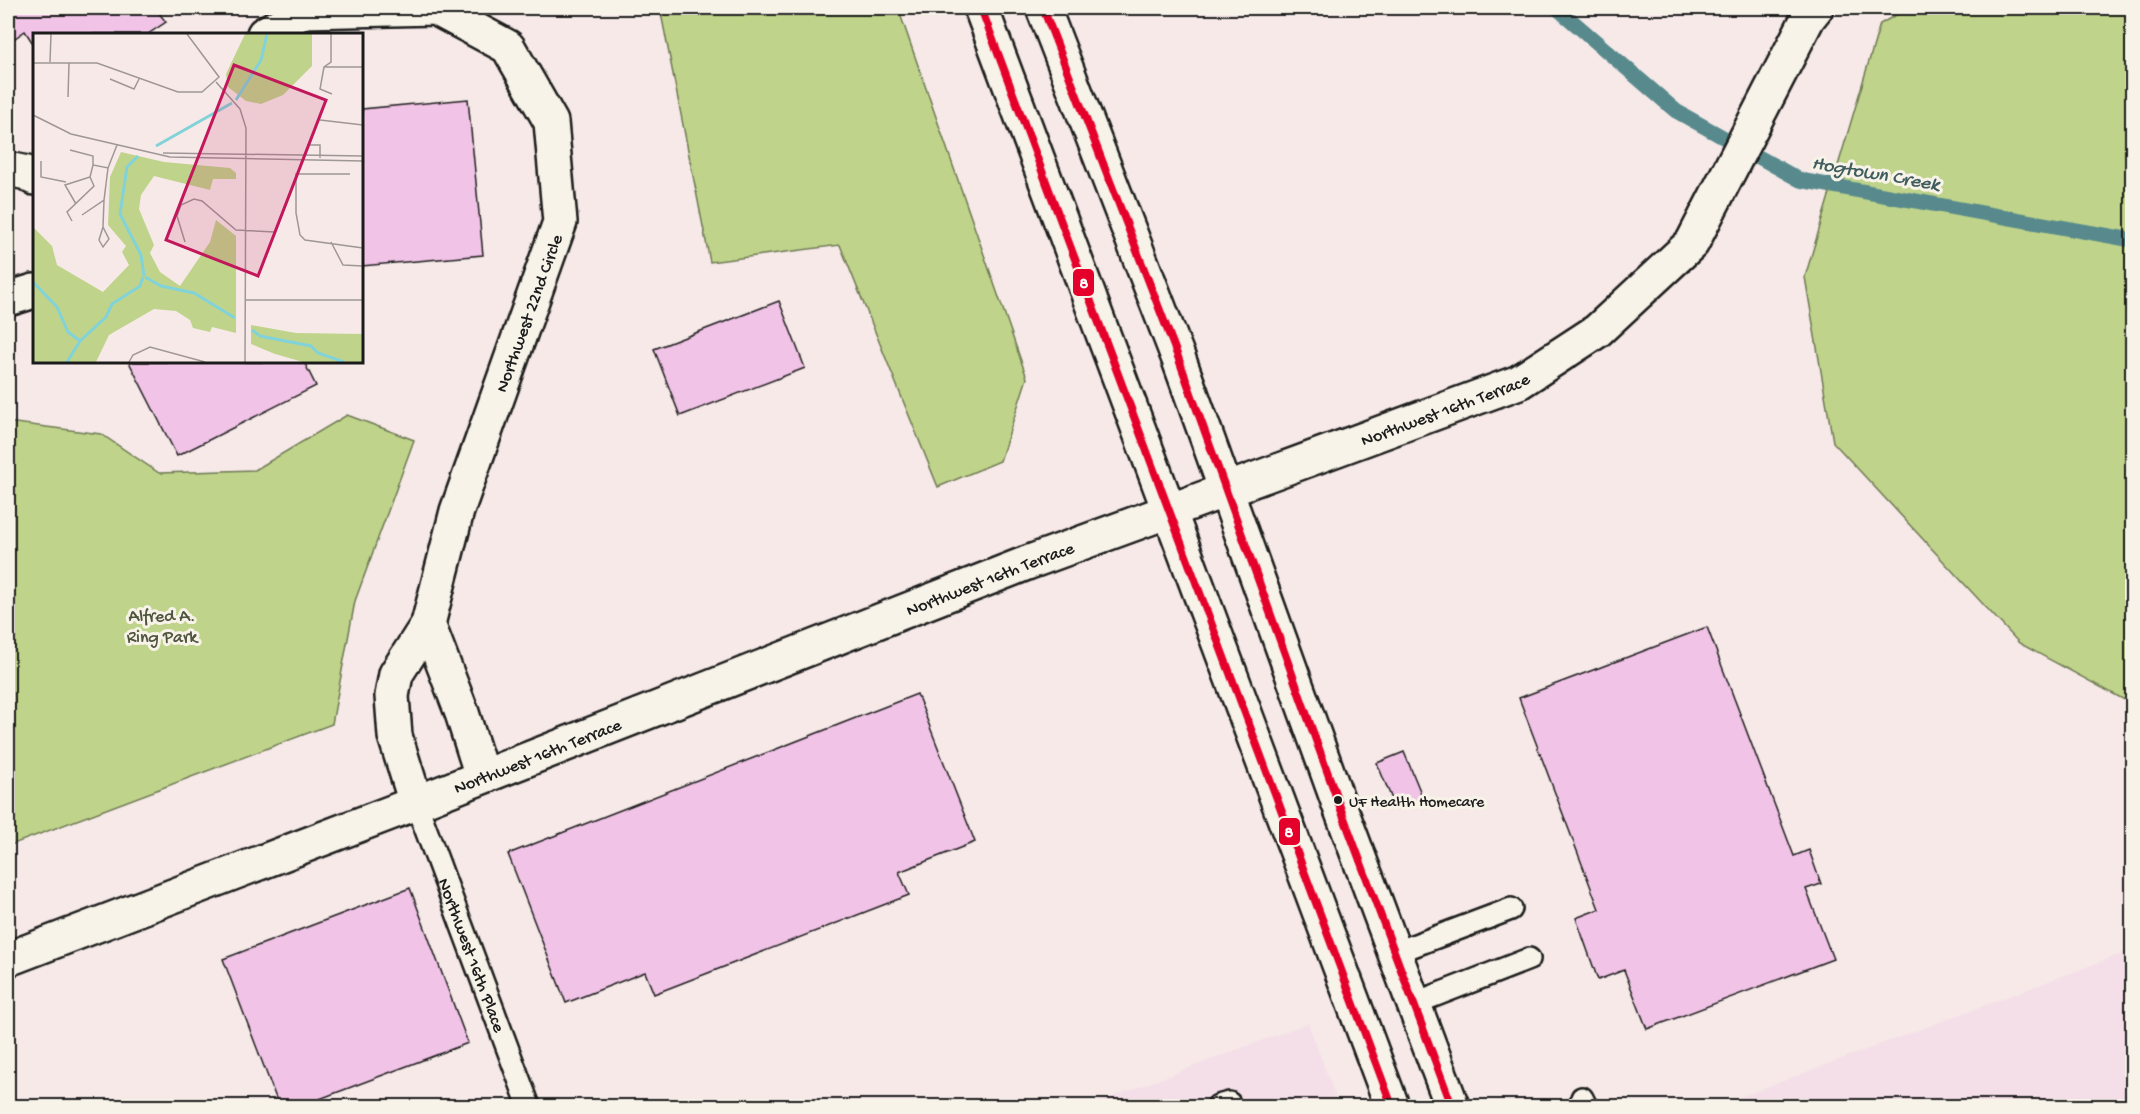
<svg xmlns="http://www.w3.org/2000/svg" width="2140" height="1114" viewBox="0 0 2140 1114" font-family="'Gochi Hand',sans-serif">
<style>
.built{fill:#f4dee8}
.green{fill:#bfd48a;stroke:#6e7853;stroke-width:1.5}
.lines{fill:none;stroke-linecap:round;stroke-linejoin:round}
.stream{stroke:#598a8d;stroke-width:15}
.building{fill:#f1c3e7;stroke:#1c1c1c;stroke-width:1.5}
.lane-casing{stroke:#1c1c1c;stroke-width:26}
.street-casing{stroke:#1c1c1c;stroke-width:38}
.secondary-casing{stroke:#1c1c1c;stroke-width:38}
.lane{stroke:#f7f3e8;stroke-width:21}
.street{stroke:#f7f3e8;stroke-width:33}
.secondary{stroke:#f7f3e8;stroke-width:33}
.bus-1-casing{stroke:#f7f3e8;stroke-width:12}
.bus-1{stroke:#e4002b;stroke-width:8}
.bus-dot{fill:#1c1c1c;stroke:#f7f3e8;stroke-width:2}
.labels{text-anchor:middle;stroke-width:6;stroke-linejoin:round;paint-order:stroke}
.bus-label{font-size:16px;fill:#1c1c1c;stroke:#f7f3e8;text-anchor:start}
.street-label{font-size:18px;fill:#1c1c1c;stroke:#f7f3e8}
.park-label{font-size:18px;fill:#4d533d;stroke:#f7f3e8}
.water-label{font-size:20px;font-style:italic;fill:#3f5c5e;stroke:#f7f3e8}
.inset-river{fill:none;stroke:#81d3d9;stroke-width:3}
.inset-road{fill:none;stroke:#9f9796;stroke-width:1.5}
.view{fill:#c2185b;fill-opacity:0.15;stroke:#c2185b;stroke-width:3}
.inset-edge{fill:none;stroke:#1c1c1c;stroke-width:3}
.line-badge{stroke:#f7f3e8;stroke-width:2}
.badge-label{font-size:16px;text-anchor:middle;font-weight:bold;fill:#fff}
</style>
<rect width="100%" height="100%" fill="#f6e9e8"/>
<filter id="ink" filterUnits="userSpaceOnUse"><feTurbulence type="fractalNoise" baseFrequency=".0167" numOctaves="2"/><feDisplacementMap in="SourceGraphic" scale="12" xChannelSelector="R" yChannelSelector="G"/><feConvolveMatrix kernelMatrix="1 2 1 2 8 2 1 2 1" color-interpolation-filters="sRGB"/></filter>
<g filter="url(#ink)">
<path class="built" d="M 2132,950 L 2132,1106 L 1716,1106 Z
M 1308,1023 L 1339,1106 L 1089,1106 Z"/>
<path class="green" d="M 660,8 L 898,8 L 1027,378 L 1000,461 L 938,487 L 840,245 L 710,262 Z
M 1908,8 L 2132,8 L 2132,704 L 2019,643 L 1833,442 L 1805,277 L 1880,24 Z
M 347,415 L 414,440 L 355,601 L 332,724 L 8,846 L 8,422 L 101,434 L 159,473 L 255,470 Z"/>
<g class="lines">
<path class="stream" d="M 1557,8 L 1676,111 L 1800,180 L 2132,240"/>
</g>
<path class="building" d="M 8,8 L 155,8 L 166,22 L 148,34 L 34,34 L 34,45 L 25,31 L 8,43 Z
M 468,99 L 483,255 L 362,266 L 362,109 Z
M 779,301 L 805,368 L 680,416 L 654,349 Z
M 129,362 L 304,362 L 316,386 L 177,456 Z
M 1707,627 L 1794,856 L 1809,850 L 1821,884 L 1806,889 L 1833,959 L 1647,1029 L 1624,970 L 1598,980 L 1576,918 L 1599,909 L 1519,698 Z
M 917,694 L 975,842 L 899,872 L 909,895 L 654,994 L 645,972 L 566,1003 L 508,854 Z
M 1404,752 L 1423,798 L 1396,809 L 1377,763 Z
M 410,888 L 468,1043 L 301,1106 L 279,1106 L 223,959 Z"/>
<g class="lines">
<g class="lane-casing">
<g id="lane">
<path id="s1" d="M 416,803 L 529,1106"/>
<path d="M 1394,953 L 1511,909"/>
<path d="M 1413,1004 L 1529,959"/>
<path d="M 1582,1098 L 1586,1106"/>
<path d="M 1218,1106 L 1229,1103 L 1230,1106"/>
</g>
</g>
<g class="street-casing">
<g id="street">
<path d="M 264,34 L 304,11 L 435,8 L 508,47 L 551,122 L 560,222 L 457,511 L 428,624 L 396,674 L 392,696 L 395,736 L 416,803"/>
<path d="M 8,169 L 27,173 L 34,178"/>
<path d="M 8,299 L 34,291"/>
<path id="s2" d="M 1169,511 L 1519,382 L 1597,331 L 1692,243 L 1808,18 L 1816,8"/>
<path d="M 428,624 L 462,713 L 482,776"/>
</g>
</g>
<g class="secondary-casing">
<g id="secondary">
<path d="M 981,8 L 1392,1106"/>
<path d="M 1043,8 L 1178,357 L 1340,807 L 1452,1106"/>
<path id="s3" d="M 8,959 L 416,803 L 1027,563 L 1169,511"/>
</g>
</g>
<use href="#lane" class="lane"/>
<use href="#street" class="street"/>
<use href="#secondary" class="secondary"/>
<g class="bus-1-casing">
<path id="bus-1" d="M 981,8 L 1392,1106
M 1043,8 L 1178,357 L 1340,807 L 1452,1106"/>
</g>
<use href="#bus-1" class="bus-1"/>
</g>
</g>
<circle class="bus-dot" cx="1338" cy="800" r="5"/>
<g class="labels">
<g class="bus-label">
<text x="1349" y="806">UF Health Homecare</text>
</g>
<g class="street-label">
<text transform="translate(528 313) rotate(-70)" y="6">Northwest 22nd Circle</text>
<text dy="6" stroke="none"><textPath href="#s2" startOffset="294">Northwest 16th Terrace</textPath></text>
<text dy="6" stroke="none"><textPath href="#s3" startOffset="1053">Northwest 16th Terrace</textPath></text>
<text dy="6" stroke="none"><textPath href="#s3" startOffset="567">Northwest 16th Terrace</textPath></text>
<text dy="6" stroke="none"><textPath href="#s1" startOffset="162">Northwest 16th Place</textPath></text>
</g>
<g class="park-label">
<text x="162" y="621">Alfred A.<tspan x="162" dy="21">Ring Park</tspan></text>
</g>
<g class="water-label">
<text transform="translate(1876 172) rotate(10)" y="7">Hogtown Creek</text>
</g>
</g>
<g transform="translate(33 33)">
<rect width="330" height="330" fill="#f6e9e8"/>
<path d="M 212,1 L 279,1 L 279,33 L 250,62 L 228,71 L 213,68 L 195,54 L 193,41 ZM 88,119 L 131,129 L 197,135 L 203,140 L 203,146 L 180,146 L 177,157 L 121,143 L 108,162 L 106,176 L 121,212 L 117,220 L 127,239 L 147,253 L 177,209 L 183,187 L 203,203 L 203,300 L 179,294 L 177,299 L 160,295 L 157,287 L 143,278 L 121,276 L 76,302 L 63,329 L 0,329 L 0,194 L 19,213 L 24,232 L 70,259 L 96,232 L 89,219 L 93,213 L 75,192 L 77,144 ZM 218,292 L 263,300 L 330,301 L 330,329 L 270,329 L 242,321 L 218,311 Z" fill="#bfd48a"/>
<path class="inset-river" d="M 203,67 L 228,27 L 234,1M 123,113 L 199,70M 105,123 L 94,134 L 87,181 L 108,222 L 111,243M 112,244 L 128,253 L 161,260 L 202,285M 0,249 L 24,274 L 35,299 L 46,307M 219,297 L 227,303 L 278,313 L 285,320 L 311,329M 34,329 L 47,308 L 73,284 L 79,271 L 107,253 L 110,244"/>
<path class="inset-road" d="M 298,1 L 298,29 L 291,34 L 287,56 L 299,61M 17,29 L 18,1M 0,30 L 64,30 L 145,59 L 169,59 L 186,44 L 154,1M 291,34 L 330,34M 77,46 L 101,56 L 106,46M 183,49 L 207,76 L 213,95 L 212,329M 35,64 L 36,30M 0,82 L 38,101 L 137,124 L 330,128M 287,87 L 330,92M 274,112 L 287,112 L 287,125M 37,117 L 60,123 L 60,132 L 75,135 L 84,112M 130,120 L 330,123M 8,128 L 8,144 L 33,149M 317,141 L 263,141 L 263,180 L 267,202 L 272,207 L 330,215M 43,171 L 32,152 L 57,144M 49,182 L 71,167 L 75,135M 39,188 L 34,179 L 61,153 L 57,144 L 60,132M 70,194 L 66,207 L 70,214 L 76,206 L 70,194 L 71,167M 152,209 L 144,183 L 148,172 L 161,166 L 169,168 L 203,197 L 242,199M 298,209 L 310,232 L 330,233M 212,267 L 330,267M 96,329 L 100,322 L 117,314 L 172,329"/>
<path class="view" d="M 201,32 L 293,67 L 225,243 L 133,207 Z"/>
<rect width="330" height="330" class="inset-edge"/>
</g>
<g class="line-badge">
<rect x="1072" y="268" width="23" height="29" rx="6" fill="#e4002b"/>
<rect x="1278" y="817" width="23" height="29" rx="6" fill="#e4002b"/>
</g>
<g class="badge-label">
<text x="1084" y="288">8</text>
<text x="1289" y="837">8</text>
</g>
<rect width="2140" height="1114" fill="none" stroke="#f7f3e8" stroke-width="30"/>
<rect x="15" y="15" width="2110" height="1084" fill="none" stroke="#1c1c1c" stroke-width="2" filter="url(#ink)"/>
</svg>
